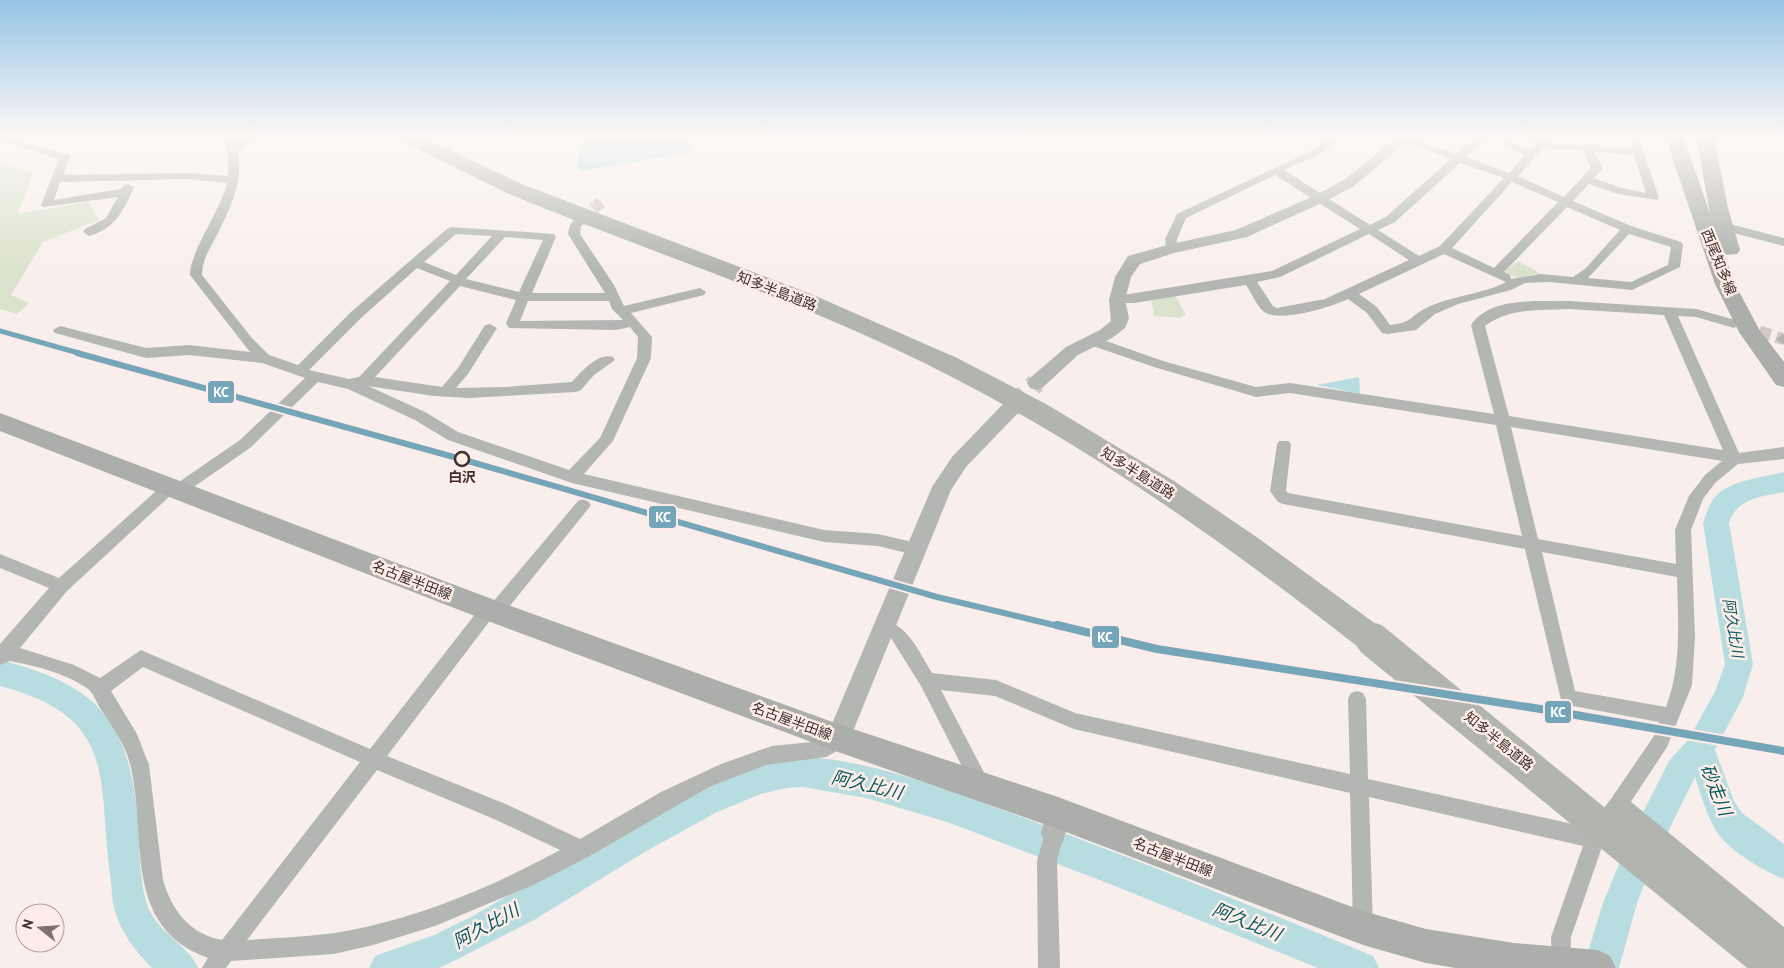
<svg xmlns="http://www.w3.org/2000/svg" width="1784" height="968" viewBox="0 0 1784 968" font-family="'PT Sans','Noto Sans JP',sans-serif">
<style>
.green{fill:#dbe2cc}
.water{fill:#b8dde0}
.lines{fill:none;stroke-linecap:round;stroke-linejoin:round}
.river{fill:#b8dde0;fill-rule:evenodd}
.minor-tunnel{stroke:#d3c9c5;stroke-width:12;stroke-dasharray:12 6;stroke-linecap:butt}
.tertiary-tunnel{stroke:#d3c9c5;stroke-width:20;stroke-dasharray:20 10;stroke-linecap:butt}
.minor{fill:#b3b6b2;fill-rule:evenodd}
.tertiary{fill:#b3b6b2;fill-rule:evenodd}
.primary{fill:#abaeaa;fill-rule:evenodd}
.motorway{fill:#b1b4af;fill-rule:evenodd}
.motorway-bridge{stroke:#b1b4af;stroke-width:34}
.rail-1-far2-casing{stroke:#fdece7;stroke-width:8}
.rail-1-far1-casing{stroke:#fdece7;stroke-width:10}
.rail-1-casing{stroke:#fdece7;stroke-width:12}
.rail-1-far2{stroke:#75a5b9;stroke-width:5}
.rail-1-far1{stroke:#75a5b9;stroke-width:6}
.rail-1{stroke:#75a5b9;stroke-width:8}
.stop-dot{fill:#fdece7;stroke:#3e2f29;stroke-width:2.5}
.labels{text-anchor:middle;stroke-width:5;stroke-linejoin:round;paint-order:stroke}
.street-label{font-size:14px;fill:#3e2f29;stroke:#fdece7}
.stop-label{font-size:14px;font-weight:bold;fill:#3e2f29;stroke:#fdece7}
.water-label{font-size:15px;font-style:italic;fill:#035a60;stroke:#fdece7}
.near-water-label{font-size:18px;font-style:italic;fill:#035a60;stroke:#fdece7}
.line-badge{stroke:#fdece7;stroke-width:2}
.badge-label{font-size:14px;text-anchor:middle;font-weight:bold;fill:#fff}
</style>
<rect width="100%" height="100%" fill="#f8efec"/>
<path class="green" d="M 0,162 L 34,173 L 17,214 L 88,202 L 99,220 L 43,242 L 11,295 L 29,303 L 17,314 L 0,309 Z
M 1518,261 L 1540,273 L 1518,278 L 1503,273 Z
M 1174,294 L 1186,315 L 1180,318 L 1154,316 L 1151,298 Z"/>
<path class="water" d="M 586,136 L 684,136 L 684,138 L 695,147 L 694,152 L 580,171 L 576,166 L 581,147 Z
M 1359,377 L 1360,394 L 1317,385 Z"/>
<g class="lines">
<path class="river" d="M 1784,472 L 1784,492 C 1761,497 1737,498 1729,523 L 1753,664 L 1743,697 L 1715,750 L 1734,801 L 1742,813 L 1784,844 L 1784,879 C 1763,871 1726,849 1715,829 C 1706,813 1701,795 1695,777 L 1653,862 L 1637,903 L 1619,968 L 1583,968 L 1603,903 L 1629,840 L 1669,761 L 1688,740 L 1715,692 L 1725,664 L 1703,523 C 1706,516 1708,507 1712,501 C 1725,480 1762,478 1784,472 Z
M 0,660 C 99,685 130,721 138,824 C 139,847 140,885 148,907 C 159,934 188,944 198,968 L 152,968 C 136,952 121,933 115,911 C 112,902 112,891 111,881 C 96,782 122,718 0,686 Z
M 795,757 C 871,757 964,796 1035,822 C 1149,865 1261,909 1373,956 L 1379,968 L 1318,968 L 1110,884 L 947,822 L 866,798 L 803,787 L 786,788 L 761,794 L 717,812 L 643,853 L 534,920 L 452,962 L 439,968 L 369,968 L 375,956 L 434,935 L 473,916 L 620,830 L 695,790 L 753,766 Z"/>
<path class="minor-tunnel" d="M 580,221 L 601,202
M 1742,326 L 1783,339"/>
<path class="tertiary-tunnel" d="M 1011,408 L 1036,383"/>
<path class="minor" d="M 0,136 L 69,155 L 70,157 L 63,175 L 189,173 L 228,176 L 228,152 L 223,136 L 233,136 L 236,143 L 248,136 L 260,136 L 238,150 C 244,180 230,209 217,235 C 210,248 202,260 202,275 L 251,337 L 269,355 L 298,365 L 351,312 L 448,228 L 452,227 L 554,234 L 556,237 L 532,293 L 605,293 L 568,234 C 569,225 573,216 584,218 L 586,221 L 581,226 L 580,234 L 614,285 L 624,306 L 700,288 L 706,292 L 704,295 L 631,313 L 652,337 L 651,358 L 613,441 L 584,474 L 824,530 L 878,534 L 921,544 L 923,549 L 921,554 L 915,555 L 878,546 L 824,542 L 572,483 L 448,440 L 415,420 L 348,389 L 318,382 L 250,448 L 182,495 L 177,497 L 171,495 L 67,591 L 20,648 L 74,665 L 100,678 L 141,650 L 370,749 L 483,604 L 492,603 L 578,501 L 583,499 L 588,501 L 591,505 L 588,509 L 501,617 L 492,618 L 387,756 L 508,805 L 580,839 L 661,792 L 721,764 L 772,746 L 822,741 L 838,729 L 844,732 L 847,738 L 837,751 L 826,757 L 766,765 L 709,787 L 588,857 L 533,885 L 435,926 L 373,945 L 334,954 L 231,961 L 226,968 L 202,968 L 208,958 C 120,926 148,834 130,764 C 125,744 113,728 102,711 C 96,703 95,695 88,689 C 66,673 35,666 10,661 L 0,665 L 0,644 L 49,588 L 0,568 L 0,554 L 59,578 L 165,483 L 170,481 L 176,484 L 240,440 L 305,378 L 262,363 L 189,355 L 146,358 L 55,333 L 53,330 L 60,326 L 146,348 L 189,345 L 250,352 L 190,275 C 190,251 220,212 227,183 L 189,179 L 60,182 L 54,200 L 121,189 L 124,185 L 128,184 L 134,187 C 124,210 115,229 89,236 L 83,232 L 85,229 L 106,218 L 118,197 L 43,207 L 41,205 L 59,159 L 0,140 ZM 456,234 L 492,236 L 456,275 L 424,262 ZM 505,237 L 543,240 L 519,292 L 466,279 ZM 417,268 L 450,281 L 359,377 L 349,379 L 309,370 L 361,318 ZM 460,286 L 516,300 L 506,323 L 509,328 L 616,330 L 630,327 L 638,337 L 637,358 L 600,438 L 569,470 L 458,432 L 425,412 L 368,386 L 434,396 L 469,398 L 576,392 L 581,390 L 594,375 L 615,360 L 613,357 C 598,352 581,372 572,382 L 505,387 L 456,388 L 468,374 L 497,328 L 490,324 L 485,325 L 458,368 L 442,387 L 375,377 ZM 528,301 L 609,301 L 612,309 L 623,320 L 520,321 ZM 143,667 L 360,762 L 222,940 C 189,934 172,910 163,880 L 149,765 L 137,734 L 111,691 ZM 377,770 L 494,819 L 560,850 C 490,888 414,920 335,933 C 306,937 276,938 247,940 Z
M 1333,136 L 1344,136 L 1319,155 L 1284,170 L 1370,225 L 1387,216 L 1451,159 L 1393,138 L 1392,136 L 1406,136 L 1457,154 L 1478,136 L 1489,136 L 1466,157 L 1509,173 L 1525,155 L 1504,146 L 1504,142 L 1512,142 L 1531,150 L 1535,145 L 1530,136 L 1540,136 L 1544,142 L 1632,148 L 1628,136 L 1638,136 L 1659,198 L 1657,200 L 1618,194 L 1589,184 L 1573,201 L 1631,226 L 1681,242 L 1683,245 L 1680,267 L 1632,290 L 1549,282 L 1525,283 L 1511,290 L 1458,304 L 1435,314 L 1416,330 L 1387,334 L 1382,333 L 1367,313 L 1348,299 C 1331,307 1283,322 1266,313 C 1258,309 1251,292 1246,285 L 1134,303 L 1113,303 L 1111,300 L 1113,297 L 1117,296 L 1272,271 L 1360,229 L 1275,175 L 1186,218 L 1177,239 L 1175,252 L 1167,252 L 1165,239 L 1177,214 L 1311,151 ZM 1544,148 L 1583,151 L 1591,168 L 1564,197 L 1518,176 ZM 1594,152 L 1634,155 L 1646,193 L 1621,188 L 1594,178 L 1603,168 ZM 1460,163 L 1504,178 L 1440,246 L 1419,256 L 1378,230 L 1395,222 ZM 1512,182 L 1558,202 L 1494,268 L 1452,248 ZM 1567,207 L 1620,230 L 1585,269 L 1573,277 L 1540,274 L 1511,279 L 1510,275 L 1504,272 ZM 1369,234 L 1409,260 L 1325,299 L 1277,308 L 1273,306 L 1257,282 L 1280,277 ZM 1629,234 L 1671,247 L 1668,265 L 1631,282 L 1588,278 ZM 1444,254 L 1506,282 C 1487,293 1452,296 1428,307 C 1409,316 1415,322 1390,325 L 1377,307 L 1359,294 Z
M 1722,222 L 1784,238 L 1784,246 L 1718,229 L 1718,223 Z
M 1569,301 L 1696,309 L 1739,321 L 1741,324 L 1734,328 L 1696,317 L 1678,316 L 1739,453 L 1784,447 L 1784,459 L 1738,464 L 1715,483 L 1703,499 L 1691,530 L 1695,637 L 1692,685 L 1667,747 L 1603,844 L 1571,937 L 1570,968 L 1552,968 L 1551,937 L 1583,846 L 1369,797 L 1373,928 L 1370,935 L 1363,938 L 1356,935 L 1353,928 L 1350,793 L 1074,729 L 995,696 L 941,690 L 991,786 L 989,792 L 982,795 L 975,792 L 921,686 L 891,638 L 877,633 L 875,628 L 877,623 C 903,614 921,655 932,673 L 996,680 L 1075,713 L 1350,774 L 1348,699 L 1351,693 L 1357,691 L 1363,693 L 1366,699 L 1368,779 L 1591,828 L 1654,736 L 1659,722 L 1562,704 L 1525,549 L 1283,504 L 1278,502 L 1270,491 L 1277,445 L 1279,441 L 1289,441 L 1291,445 L 1286,490 L 1288,493 L 1522,536 L 1496,425 L 1290,393 L 1256,397 L 1154,367 L 1087,344 L 1085,341 L 1092,336 L 1163,361 L 1256,387 L 1290,383 L 1494,414 L 1471,325 C 1491,296 1539,302 1569,301 ZM 1569,309 L 1664,315 L 1723,450 L 1509,416 L 1485,326 C 1511,307 1538,311 1569,309 ZM 1511,427 L 1722,461 L 1705,475 L 1689,496 L 1675,530 L 1676,564 L 1538,539 ZM 1542,552 L 1677,577 C 1678,621 1682,665 1666,707 L 1575,691 Z
M 1783,334 L 1784,335 L 1784,345 L 1776,339 Z
M 1054,823 L 1061,826 L 1064,833 L 1057,861 L 1060,968 L 1038,968 L 1037,861 L 1047,826 Z"/>
<path class="tertiary" d="M 1399,136 L 1414,136 L 1354,186 L 1326,201 L 1247,237 L 1174,253 L 1140,264 L 1131,277 L 1125,300 L 1129,318 L 1125,328 L 1112,338 L 1078,355 L 1042,388 L 1036,390 L 1030,388 L 1027,383 L 1030,378 L 1066,347 L 1100,330 L 1111,321 L 1109,300 L 1115,277 L 1128,256 L 1171,244 L 1236,230 L 1316,195 L 1344,180 Z
M 1011,401 L 1018,403 L 1020,408 L 1018,413 L 966,467 L 951,490 L 847,746 L 838,749 L 829,746 L 826,738 L 932,487 L 952,457 L 1004,403 Z
M 1058,800 L 1067,804 L 1071,813 L 1063,842 L 1054,846 L 1045,842 L 1041,833 L 1049,804 Z"/>
<path class="primary" d="M 1665,136 L 1683,136 L 1710,213 L 1696,136 L 1714,136 L 1728,208 L 1740,250 L 1737,254 L 1725,255 L 1735,284 L 1759,329 L 1784,362 L 1784,387 L 1776,385 L 1739,332 L 1715,284 Z
M 0,413 L 505,604 L 838,724 L 1058,797 L 1363,911 L 1426,929 L 1514,943 L 1598,950 L 1610,956 L 1616,968 L 1455,968 L 1426,963 L 1363,945 L 1058,829 L 838,752 L 485,620 L 0,431 Z"/>
<path class="motorway" d="M 396,136 L 420,136 L 524,185 L 811,294 L 957,358 L 1046,404 L 1174,481 L 1258,538 L 1384,630 L 1389,640 L 1384,650 L 1373,654 L 1362,650 C 1215,535 1064,428 895,349 C 769,290 637,247 509,194 L 399,140 Z"/>
<path class="motorway-bridge" d="M 1373,640 L 1774,968
M 1620,815 L 1784,949"/>
<g class="rail-1-far2-casing">
<path id="rail-1-far2" d="M 0,331 L 82,354"/>
</g>
<g class="rail-1-far1-casing">
<path id="rail-1-far1" d="M 77,353 L 461,459 L 937,597 L 1062,627"/>
</g>
<g class="rail-1-casing">
<path id="rail-1" d="M 1057,625 L 1157,649 L 1547,710 L 1784,751"/>
</g>
<use href="#rail-1-far2" class="rail-1-far2"/>
<use href="#rail-1-far1" class="rail-1-far1"/>
<use href="#rail-1" class="rail-1"/>
</g>
<linearGradient id="sky" x2="0" y2="1"><stop stop-color="#95c4e5"/><stop offset="0.5" stop-color="#fcf8f6"/><stop offset="1" stop-color="#fcf8f6" stop-opacity="0"/></linearGradient>
<rect width="1784" height="271" fill="url(#sky)"/>
<circle class="stop-dot" cx="462" cy="459" r="7"/>
<g class="labels">
<g class="street-label">
<text transform="translate(1719 262) rotate(68)" y="5">西尾知多線</text>
<text transform="translate(777 291) rotate(21)" y="5">知多半島道路</text>
<text transform="translate(1138 473) rotate(32)" y="5">知多半島道路</text>
<text transform="translate(412 580) rotate(21)" y="5">名古屋半田線</text>
<text transform="translate(792 721) rotate(20)" y="5">名古屋半田線</text>
<text transform="translate(1499 741) rotate(39)" y="5">知多半島道路</text>
<text transform="translate(1173 857) rotate(21)" y="5">名古屋半田線</text>
</g>
<g class="stop-label">
<text x="462" y="482">白沢</text>
</g>
<g class="water-label">
<text transform="translate(1733 628) rotate(81)" y="5">阿久比川</text>
</g>
<g class="near-water-label">
<text transform="translate(867 785) rotate(13)" y="6">阿久比川</text>
<text transform="translate(1716 790) rotate(68)" y="6">砂走川</text>
<text transform="translate(1247 922) rotate(22)" y="6">阿久比川</text>
<text transform="translate(486 926) rotate(-29)" y="6">阿久比川</text>
</g>
</g>
<g class="line-badge">
<rect x="207" y="380" width="28" height="24" rx="5" fill="#75a5b9"/>
<rect x="648" y="505" width="29" height="24" rx="5" fill="#75a5b9"/>
<rect x="1091" y="625" width="29" height="24" rx="5" fill="#75a5b9"/>
<rect x="1544" y="700" width="28" height="24" rx="5" fill="#75a5b9"/>
</g>
<g class="badge-label">
<text x="221" y="397">KC</text>
<text x="663" y="522">KC</text>
<text x="1105" y="642">KC</text>
<text x="1558" y="717">KC</text>
</g>
<g transform="translate(40 928) rotate(287)"><circle r="24" fill="#fdece7" stroke="#b1a09b"/>
<path d="M0-4L9 19L0 12L-9 19Z" fill="#7f726d"/>
<text y="-8" font-size="14" font-weight="bold" text-anchor="middle" fill="#3e2f29">N</text>
</g>
</svg>
